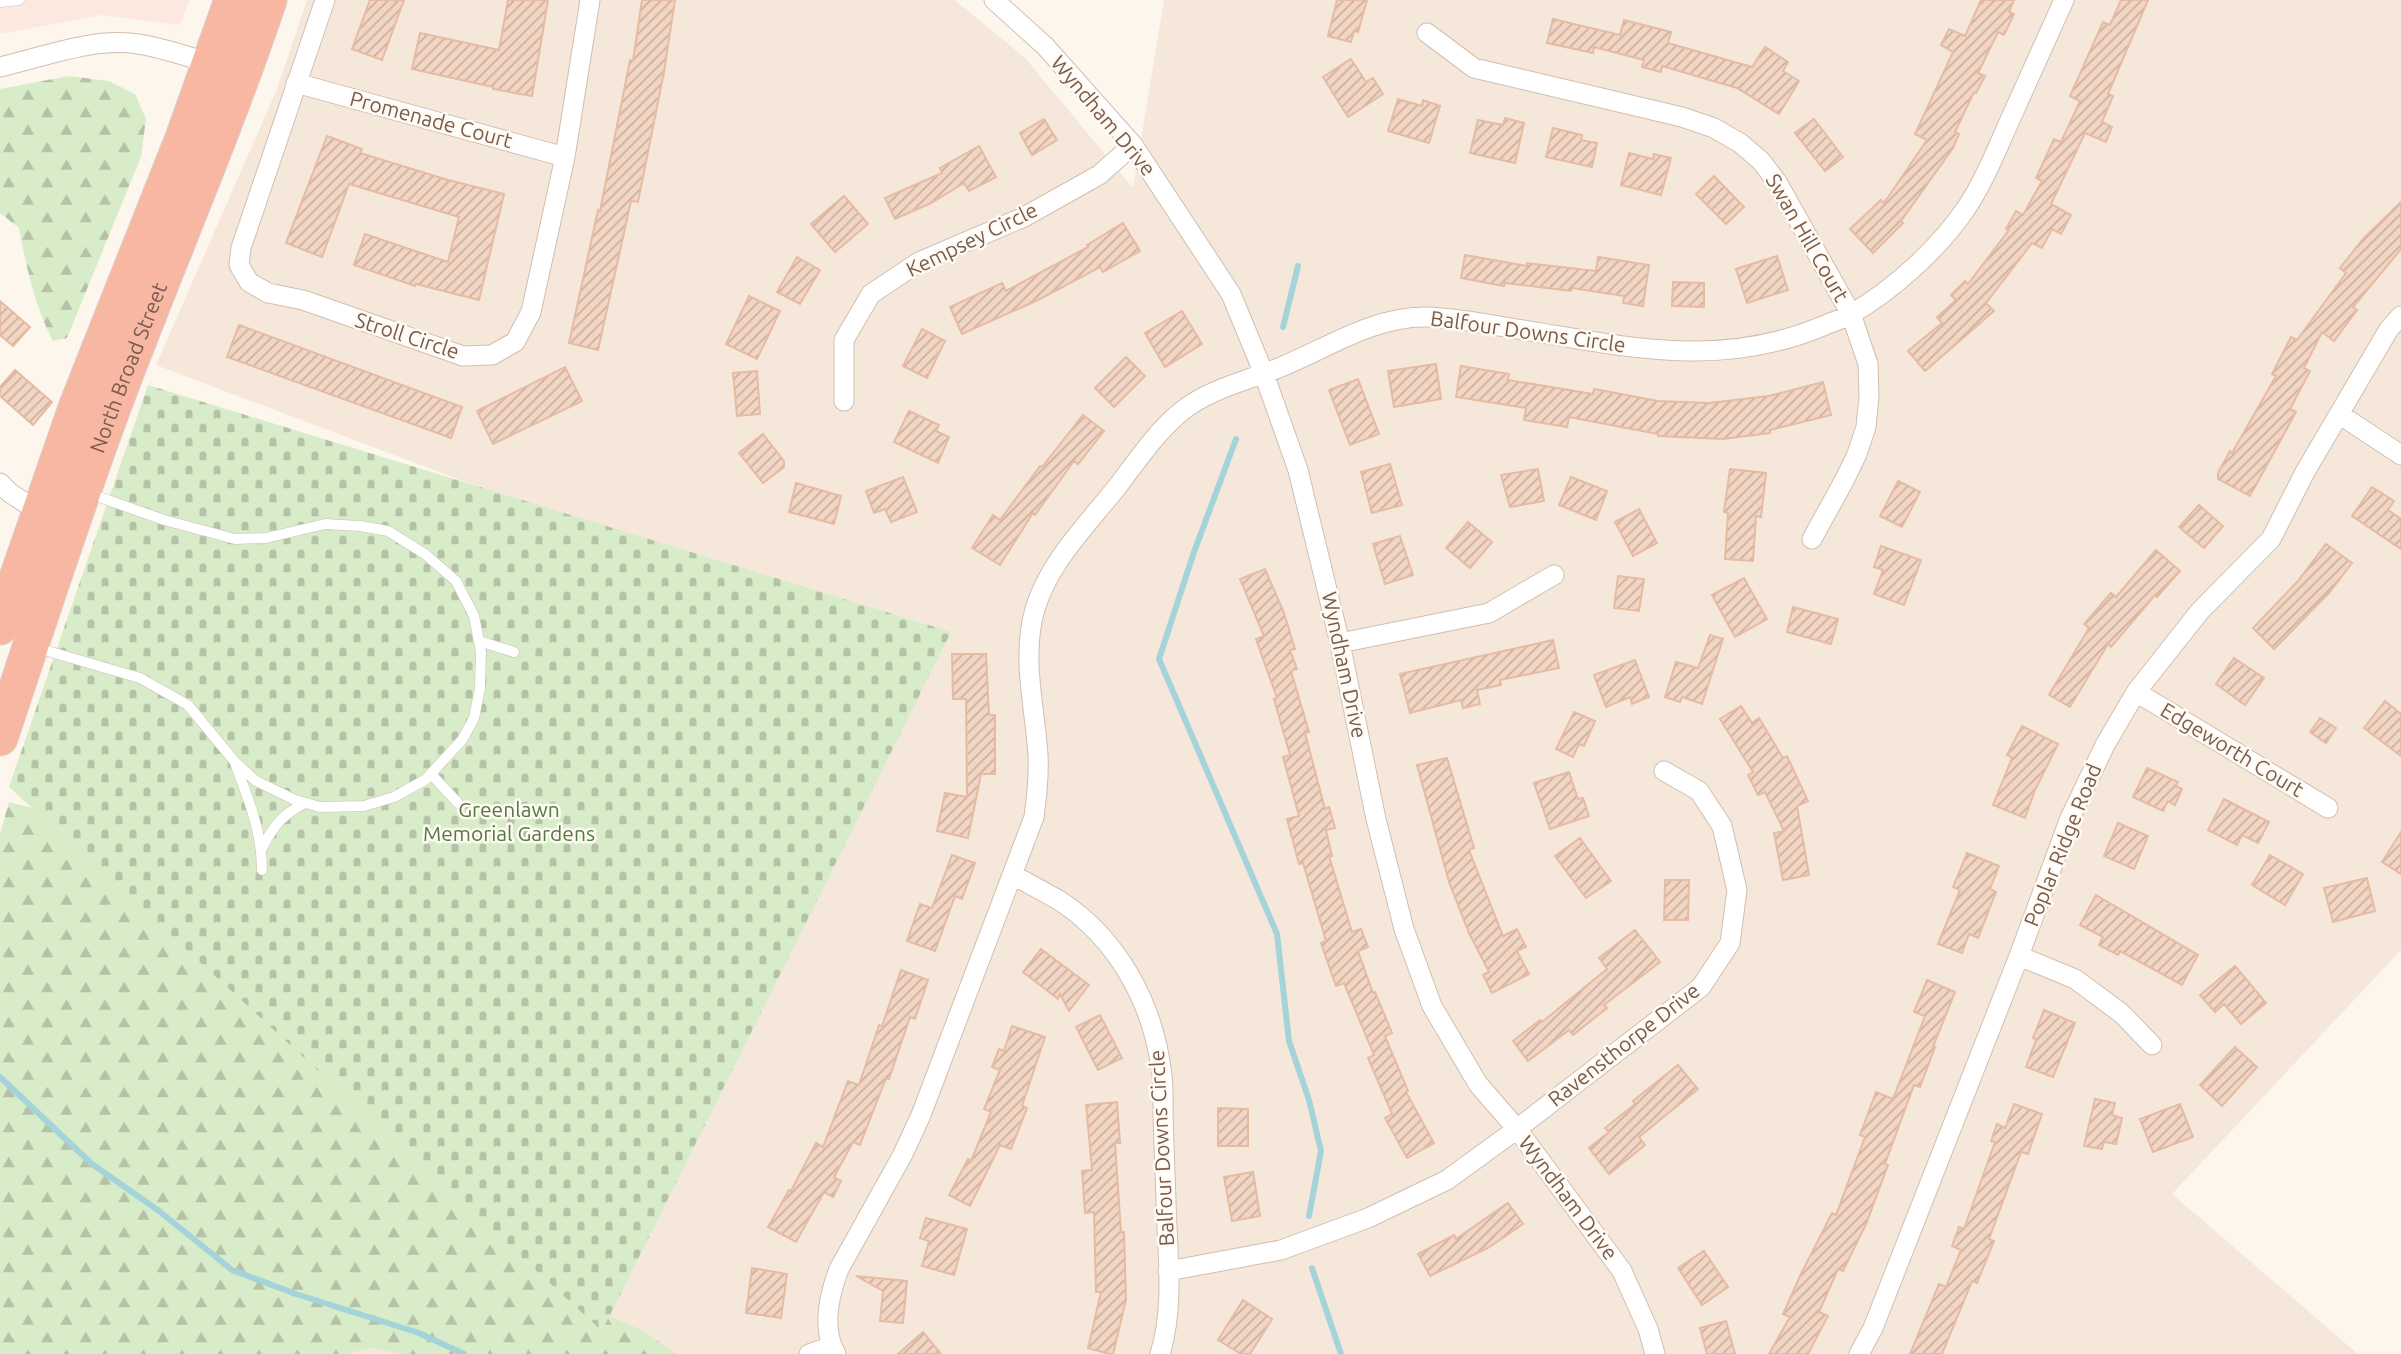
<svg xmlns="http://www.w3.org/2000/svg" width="2401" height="1354" viewBox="0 0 2401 1354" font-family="Ubuntu,sans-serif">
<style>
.residential{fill:#f5e8da}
.commercial{fill:#fde8e0}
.forest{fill:url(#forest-firs)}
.cemetery{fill:url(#cemetery-stones)}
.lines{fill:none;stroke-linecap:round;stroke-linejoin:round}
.stream{stroke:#a5d3da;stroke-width:6}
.building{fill:url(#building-hatch);stroke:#e6bba3;stroke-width:2}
.lane-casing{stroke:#d1beb0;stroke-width:11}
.street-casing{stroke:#d1beb0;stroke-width:21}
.highway-casing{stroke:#dad1cd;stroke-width:37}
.lane{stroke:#fff;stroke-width:10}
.street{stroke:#fff;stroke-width:19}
.highway{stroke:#f7b7a3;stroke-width:35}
.labels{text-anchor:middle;stroke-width:5;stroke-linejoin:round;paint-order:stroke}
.street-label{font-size:21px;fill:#7a5c4d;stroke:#fffaf3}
.park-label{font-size:21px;fill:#537a41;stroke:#fffaf3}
</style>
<defs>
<pattern id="forest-firs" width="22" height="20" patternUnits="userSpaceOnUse" patternTransform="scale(1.75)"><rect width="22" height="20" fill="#d8ecc9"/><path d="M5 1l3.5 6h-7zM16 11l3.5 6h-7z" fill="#b4c2a5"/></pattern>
<pattern id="cemetery-stones" width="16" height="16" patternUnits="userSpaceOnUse" patternTransform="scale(1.75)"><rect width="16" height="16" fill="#d8ecc9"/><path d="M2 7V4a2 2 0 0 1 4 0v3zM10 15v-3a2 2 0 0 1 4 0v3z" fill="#b4c2a5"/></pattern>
<pattern id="building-hatch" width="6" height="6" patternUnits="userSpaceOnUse" patternTransform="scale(1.75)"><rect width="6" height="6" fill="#f3d5c3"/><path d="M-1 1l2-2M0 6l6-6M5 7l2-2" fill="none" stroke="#cab0a1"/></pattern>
</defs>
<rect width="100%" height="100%" fill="#fdf6ec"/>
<path class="residential" d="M 307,0 L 955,0 L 1025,58 L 1133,188 L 1164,0 L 2401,0 L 2401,950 L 2172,1194 L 2358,1354 L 312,1354 L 618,540 L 156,365 L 277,89 Z"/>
<path class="commercial" d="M 0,0 L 189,0 L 180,25 L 102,15 L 0,34 Z"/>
<path class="forest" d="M 69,76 L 109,81 L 135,94 L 146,119 L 141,157 L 67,338 L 53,341 C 35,307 26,266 19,228 L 0,213 L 0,89 Z
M 9,802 L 58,815 L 590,1308 L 644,1331 L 676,1354 L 403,1354 L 370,1348 L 346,1354 L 0,1354 L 0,834 Z"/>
<path class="cemetery" d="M 148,385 L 951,632 L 602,1331 L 9,787 Z"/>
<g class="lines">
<path class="stream" d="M 1283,327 L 1298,266
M 1236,439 L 1194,552 L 1159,659 L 1277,934 L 1289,1041 L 1309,1100 L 1321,1151 L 1309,1216
M 0,1077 L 92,1164 L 159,1211 L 232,1270 L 296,1294 L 419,1333 L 464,1354
M 1312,1268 L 1341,1354"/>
</g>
<path class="building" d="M 370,0 L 404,0 L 382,60 L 352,49 Z
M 508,0 L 548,0 L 532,96 L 493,89 L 493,87 L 412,69 L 420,33 L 499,50 Z
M 642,0 L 675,0 L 664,72 L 638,202 L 631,201 L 598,350 L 569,343 L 598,210 L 600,211 L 630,60 L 633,61 Z
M 1337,0 L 1367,0 L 1358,32 L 1354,31 L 1351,42 L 1328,36 Z
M 1981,0 L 2014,0 L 2009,12 L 2014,14 L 2004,35 L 1998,32 L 1978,73 L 1985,76 L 1976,93 L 1974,92 L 1955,132 L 1959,134 L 1953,148 L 1901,221 L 1903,223 L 1873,253 L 1850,229 L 1881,200 L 1884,203 L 1927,140 L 1915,134 L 1953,52 L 1941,45 L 1949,29 L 1965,36 Z
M 2121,0 L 2148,0 L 2108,94 L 2113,96 L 2102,122 L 2112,127 L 2106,142 L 2085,133 L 2051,204 L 2071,215 L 2061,234 L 2052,229 L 2042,248 L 2032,243 L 1986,303 L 1994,311 L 1925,371 L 1908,351 L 1942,323 L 1937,317 L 1956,300 L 1951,295 L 1965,281 L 1968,284 L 2009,230 L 2006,229 L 2016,211 L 2023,215 L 2042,181 L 2036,178 L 2054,139 L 2061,142 L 2080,101 L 2070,96 L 2103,22 L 2110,25 Z
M 1553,19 L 1620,35 L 1624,20 L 1671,32 L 1668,43 L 1752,67 L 1765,47 L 1788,62 L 1783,71 L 1799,81 L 1779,114 L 1737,88 L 1662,66 L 1661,72 L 1642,67 L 1644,60 L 1594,47 L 1593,53 L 1547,43 Z
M 1351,59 L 1366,82 L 1373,78 L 1383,94 L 1348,117 L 1323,77 Z
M 1398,99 L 1422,106 L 1423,100 L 1440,106 L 1429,143 L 1388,131 Z
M 1505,118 L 1524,123 L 1515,163 L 1470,153 L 1478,120 L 1503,125 Z
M 1044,119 L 1057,140 L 1032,155 L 1020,133 Z
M 1814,119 L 1843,157 L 1825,171 L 1795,133 Z
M 1553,128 L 1582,135 L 1581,140 L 1597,143 L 1592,167 L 1546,157 Z
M 327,136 L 362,149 L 360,153 L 448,180 L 504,194 L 479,300 L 416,284 L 415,286 L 354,265 L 365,234 L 448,262 L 459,217 L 349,184 L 322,257 L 286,243 Z
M 979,146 L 996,177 L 969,191 L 964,183 L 931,203 L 895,219 L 885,198 L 942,173 L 940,168 Z
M 1629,153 L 1653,159 L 1654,154 L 1671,158 L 1661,195 L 1621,185 Z
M 1714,176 L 1744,207 L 1726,224 L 1696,194 Z
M 844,196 L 868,224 L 835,252 L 811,224 Z
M 2401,202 L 2401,249 L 2353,307 L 2357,310 L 2334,341 L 2322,332 L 2304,368 L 2310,371 L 2290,409 L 2296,412 L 2250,496 L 2218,479 L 2218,473 L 2230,451 L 2232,453 L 2276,376 L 2272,374 L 2291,337 L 2297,340 L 2346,273 L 2340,268 L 2363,239 Z
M 1123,223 L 1140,251 L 1103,272 L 1100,267 L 1038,300 L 962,334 L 950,307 L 1002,283 L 1006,291 L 1088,247 L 1087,245 Z
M 1465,255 L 1527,266 L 1527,263 L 1596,271 L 1598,257 L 1649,265 L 1643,306 L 1623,303 L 1624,296 L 1572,288 L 1571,291 L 1505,283 L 1504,286 L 1461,278 Z
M 1777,256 L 1788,290 L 1747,303 L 1736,269 Z
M 797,257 L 820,270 L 800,304 L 777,292 Z
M 1673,282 L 1704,283 L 1704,307 L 1672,306 Z
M 749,296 L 780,311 L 757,359 L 726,344 Z
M 0,301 L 30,327 L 13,346 L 0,335 Z
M 1182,311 L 1202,344 L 1165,367 L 1145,333 Z
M 239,325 L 462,407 L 451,438 L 227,357 Z
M 922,329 L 945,341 L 927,378 L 903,366 Z
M 1126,357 L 1145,376 L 1114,407 L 1095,388 Z
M 1436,364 L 1441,399 L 1394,407 L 1388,371 Z
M 1461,366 L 1509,374 L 1508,380 L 1593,394 L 1594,389 L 1658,401 L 1709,403 L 1769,396 L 1823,382 L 1831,415 L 1770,430 L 1770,433 L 1723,439 L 1658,436 L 1658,434 L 1569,417 L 1567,427 L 1524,420 L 1526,408 L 1456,397 Z
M 565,367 L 582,401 L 493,444 L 477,411 Z
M 15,370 L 52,402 L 33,425 L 0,396 L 0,387 Z
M 757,371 L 760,414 L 737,416 L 733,373 Z
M 1358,379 L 1379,434 L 1350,445 L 1329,390 Z
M 909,411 L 939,425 L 936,431 L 949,437 L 938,463 L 894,442 Z
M 1083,415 L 1104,431 L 1078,464 L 1074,461 L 1035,515 L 1033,513 L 1000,565 L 972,548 L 993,515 L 1000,520 L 1040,466 L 1042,467 Z
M 763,434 L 784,461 L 784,467 L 763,483 L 739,453 Z
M 1390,464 L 1402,505 L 1372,513 L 1361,472 Z
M 1538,469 L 1544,501 L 1510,507 L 1501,475 Z
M 1730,469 L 1766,473 L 1761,517 L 1756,516 L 1753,561 L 1725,559 L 1728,513 L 1724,512 Z
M 903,477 L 917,512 L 891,522 L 885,509 L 874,513 L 866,491 Z
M 1571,477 L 1607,491 L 1596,520 L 1559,505 Z
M 1898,481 L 1920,492 L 1902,527 L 1880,516 Z
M 796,483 L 841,496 L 834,524 L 789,512 Z
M 2372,487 L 2394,501 L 2388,510 L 2401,519 L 2401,549 L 2352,516 Z
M 2199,505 L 2223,526 L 2204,548 L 2179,527 Z
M 1639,509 L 1657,543 L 1633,556 L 1615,522 Z
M 1468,522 L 1492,542 L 1470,568 L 1446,548 Z
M 1400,536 L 1413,575 L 1385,584 L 1373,544 Z
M 2326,544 L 2352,563 L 2329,593 L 2274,649 L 2253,628 L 2297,582 Z
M 1881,546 L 1921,560 L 1904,605 L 1874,594 L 1883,570 L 1874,567 Z
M 2156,550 L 2180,571 L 2157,597 L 2155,595 L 2111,647 L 2108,644 L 2070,707 L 2049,695 L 2089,628 L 2084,624 L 2111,593 L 2116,597 Z
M 1265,569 L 1284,613 L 1295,649 L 1290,650 L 1297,669 L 1291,671 L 1309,732 L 1305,733 L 1325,809 L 1329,807 L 1335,828 L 1326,830 L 1332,856 L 1329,856 L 1352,932 L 1361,929 L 1368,947 L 1358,951 L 1373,993 L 1375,992 L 1392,1033 L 1385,1036 L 1408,1091 L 1406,1092 L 1434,1143 L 1407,1158 L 1385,1118 L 1392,1114 L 1368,1058 L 1374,1055 L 1344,983 L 1336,986 L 1321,943 L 1326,941 L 1303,863 L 1299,864 L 1287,819 L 1299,816 L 1283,757 L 1290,755 L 1274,699 L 1277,698 L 1256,639 L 1264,636 L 1240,579 Z
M 1618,576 L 1644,579 L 1639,611 L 1614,608 Z
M 1744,578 L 1767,619 L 1735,637 L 1712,595 Z
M 1793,607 L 1838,619 L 1831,644 L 1787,632 Z
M 1710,635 L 1723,639 L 1702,704 L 1682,697 L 1680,702 L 1665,697 L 1676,662 L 1698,668 Z
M 1553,640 L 1559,668 L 1500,680 L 1501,685 L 1477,690 L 1480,704 L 1463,708 L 1461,700 L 1410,713 L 1400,674 Z
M 952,654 L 986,654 L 989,715 L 995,715 L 995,774 L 981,774 L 968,838 L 937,831 L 945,793 L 967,797 L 966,699 L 953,699 Z
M 2234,658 L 2264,678 L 2245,705 L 2216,684 Z
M 1635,660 L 1649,697 L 1632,704 L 1630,697 L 1606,707 L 1594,675 Z
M 2385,701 L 2401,714 L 2401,756 L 2364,728 Z
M 1741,706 L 1752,723 L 1759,718 L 1783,758 L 1787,756 L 1808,801 L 1797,806 L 1809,875 L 1783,880 L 1774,833 L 1784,831 L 1765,792 L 1758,795 L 1748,775 L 1753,772 L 1720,719 Z
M 1574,712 L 1595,721 L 1584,746 L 1579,744 L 1573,757 L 1556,749 Z
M 2320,718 L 2336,728 L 2326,743 L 2310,732 Z
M 2022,726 L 2058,744 L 2035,790 L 2025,818 L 1993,805 L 2012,758 L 2007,755 Z
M 1447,758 L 1474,848 L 1469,850 L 1503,936 L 1517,929 L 1526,947 L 1517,951 L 1529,974 L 1492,993 L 1483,975 L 1489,972 L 1469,933 L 1449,882 L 1417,765 Z
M 2147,768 L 2178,782 L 2176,786 L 2182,789 L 2175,805 L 2168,801 L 2163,811 L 2133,797 Z
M 1569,772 L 1578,799 L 1583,798 L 1589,816 L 1550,829 L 1534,783 Z
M 2224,799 L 2269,822 L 2258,843 L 2242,835 L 2237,845 L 2208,830 Z
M 2118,823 L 2148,836 L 2134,869 L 2104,856 Z
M 2401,832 L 2401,874 L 2382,862 Z
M 1580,838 L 1611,881 L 1586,898 L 1555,856 Z
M 1967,853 L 1999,866 L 1990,889 L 1996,892 L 1978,938 L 1969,934 L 1962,953 L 1938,944 L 1960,890 L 1953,887 Z
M 952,855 L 975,863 L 962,899 L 955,896 L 935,951 L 907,941 L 920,904 L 932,908 Z
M 2270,855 L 2303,874 L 2285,905 L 2252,885 Z
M 2367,878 L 2375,911 L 2333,922 L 2324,888 Z
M 1665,880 L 1689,880 L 1688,920 L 1664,920 Z
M 2096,895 L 2198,955 L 2182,985 L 2120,951 L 2118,955 L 2099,945 L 2103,937 L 2080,925 Z
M 1635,930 L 1660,962 L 1604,1005 L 1607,1008 L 1573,1035 L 1569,1030 L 1528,1061 L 1513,1041 L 1540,1020 L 1542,1022 L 1607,969 L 1599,958 Z
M 1041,949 L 1089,985 L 1069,1011 L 1060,994 L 1058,999 L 1023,972 Z
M 2235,966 L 2266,1003 L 2241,1024 L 2224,1004 L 2215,1012 L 2200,995 Z
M 901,970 L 928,980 L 915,1019 L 910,1017 L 889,1079 L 886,1078 L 860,1145 L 853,1142 L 834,1177 L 841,1181 L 833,1197 L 824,1192 L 796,1242 L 768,1227 L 789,1190 L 791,1191 L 816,1143 L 823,1147 L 848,1081 L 859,1085 L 879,1025 L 882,1026 Z
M 1927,980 L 1955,992 L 1933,1047 L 1935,1047 L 1920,1087 L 1914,1085 L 1885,1164 L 1888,1165 L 1866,1224 L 1843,1271 L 1838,1269 L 1819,1312 L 1828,1316 L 1808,1354 L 1769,1354 L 1790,1317 L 1783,1314 L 1801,1274 L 1832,1213 L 1836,1215 L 1865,1137 L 1860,1135 L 1876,1092 L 1893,1099 L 1925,1016 L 1914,1012 Z
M 2044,1010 L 2075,1023 L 2053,1077 L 2026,1067 L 2036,1040 L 2033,1038 Z
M 1100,1015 L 1122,1058 L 1098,1070 L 1076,1027 Z
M 1012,1026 L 1045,1037 L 1022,1106 L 1027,1108 L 1011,1149 L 1000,1145 L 970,1206 L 949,1195 L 968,1159 L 971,1161 L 991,1112 L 984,1109 L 1000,1070 L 992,1067 L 999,1049 L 1004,1051 Z
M 2235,1047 L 2257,1067 L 2222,1106 L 2200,1085 Z
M 1678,1065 L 1698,1089 L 1639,1137 L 1645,1145 L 1609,1174 L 1589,1148 L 1609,1132 L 1605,1128 L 1635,1104 L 1633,1101 Z
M 2095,1099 L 2115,1103 L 2112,1115 L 2122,1118 L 2116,1144 L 2104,1142 L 2102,1149 L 2084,1146 Z
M 1117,1102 L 1120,1143 L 1115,1143 L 1121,1232 L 1124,1232 L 1126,1300 L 1113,1354 L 1110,1354 L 1088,1348 L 1101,1292 L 1096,1292 L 1094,1212 L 1085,1213 L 1082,1171 L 1092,1170 L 1086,1105 Z
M 2014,1104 L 2042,1114 L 2028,1154 L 2021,1152 L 1989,1239 L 1994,1241 L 1977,1283 L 1972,1281 L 1942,1354 L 1910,1354 L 1939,1284 L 1946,1287 L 1961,1250 L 1952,1246 L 1959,1227 L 1964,1229 L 1995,1142 L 1991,1141 L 1997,1124 L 2005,1128 Z
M 2180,1104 L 2193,1137 L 2153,1152 L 2140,1119 Z
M 1218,1108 L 1248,1109 L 1248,1146 L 1218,1146 Z
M 1253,1172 L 1260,1216 L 1232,1221 L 1224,1177 Z
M 1508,1203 L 1523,1224 L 1488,1248 L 1430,1276 L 1418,1254 L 1454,1235 L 1456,1239 Z
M 926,1218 L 967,1229 L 954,1275 L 922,1266 L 929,1241 L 920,1238 Z
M 1704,1251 L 1728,1287 L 1702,1305 L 1678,1268 Z
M 752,1268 L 787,1274 L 781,1318 L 746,1313 Z
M 856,1276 L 907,1281 L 903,1323 L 880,1321 L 883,1291 Z
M 1243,1300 L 1272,1319 L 1250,1354 L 1241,1354 L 1218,1340 Z
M 1726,1321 L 1735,1354 L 1707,1354 L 1700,1328 Z
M 923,1332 L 941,1354 L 898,1354 Z"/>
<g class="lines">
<g class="lane-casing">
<path id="lane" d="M 0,2 L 19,0
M 479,641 L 514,652
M 34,647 L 140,678 L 188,705 L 235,762 L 256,781 L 295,800 L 320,807 L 364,806 L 394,797 L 425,780 L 462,740 L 474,718 L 480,688 L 481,652 L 474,616 L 456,581 L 425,554 L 388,531 L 360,526 L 325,524 L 266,538 L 235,539 L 164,520 L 88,493
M 236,766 C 249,800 262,833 262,870
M 431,774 L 458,803
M 262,848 C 274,825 282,815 305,803"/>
</g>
<g class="street-casing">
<path id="street" d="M 325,0 L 241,248 L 239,265 L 249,282 L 268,293 L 303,300 L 463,356 L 492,355 L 515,342 L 531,312 L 565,157 L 590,0
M 994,0 L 1045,46 L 1133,145 L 1231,294 L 1264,374 L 1298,470 L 1340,643 L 1376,819 L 1404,929 L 1432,1006 L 1478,1084 L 1517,1129 L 1622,1271 L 1648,1329 L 1655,1354
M 1427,33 L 1474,68 L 1682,117 L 1714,128 L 1740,143 L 1761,161 L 1777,182 L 1851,314 L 1868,364 L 1869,396 L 1866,427 L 1857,454 L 1845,479 L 1812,539
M 0,67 C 44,57 93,37 138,44 C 165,48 191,58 217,65
M 296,83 L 565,157
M 844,401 L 844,340 L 871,294 L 919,262 L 1024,217 L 1099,175 L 1133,145
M 2339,414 L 2401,455
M 0,483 L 10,493 L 39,512
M 1340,643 L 1489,613 L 1554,575
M 2136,692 L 2328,808
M 1013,875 C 1029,884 1045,892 1060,901 C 1117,938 1152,1002 1161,1068 C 1164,1084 1163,1100 1163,1116 C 1164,1144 1165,1173 1166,1201 C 1167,1251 1175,1306 1160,1354
M 2019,956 L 2075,979 L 2121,1013 L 2152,1045
M 1168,1271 L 1281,1250 L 1368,1218 L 1447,1180 L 1517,1129 L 1701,987 L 1730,943 L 1737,890 L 1722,826 L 1699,791 L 1664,771
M 809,1354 L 832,1346
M 836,1354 C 821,1328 829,1295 839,1269 L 903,1154 L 921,1115 L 1034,817 C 1037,796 1039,776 1038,755 C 1035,707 1021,657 1035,609 C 1049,562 1087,525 1117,487 C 1137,461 1156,432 1182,411 C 1211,388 1247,381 1281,367 C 1327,348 1375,316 1426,317 C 1455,318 1482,323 1511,328 C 1619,345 1716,371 1823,326 C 1832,322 1843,319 1851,314 C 1892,291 1938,249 1965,210 C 1984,182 1996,151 2010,120 C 2028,80 2046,40 2064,0
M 1859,1354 L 1873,1328 L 2019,956 L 2070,818 L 2105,745 L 2136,692 L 2200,611 L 2271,539 L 2305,472 L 2389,329 L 2401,316"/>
</g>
<g class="highway-casing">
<g id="highway">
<path d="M 0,627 L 77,405 L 183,138 L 232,0"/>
<path id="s1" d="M 0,738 C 38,624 75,509 117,397 C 167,264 224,134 269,0"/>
</g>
</g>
<use href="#lane" class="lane"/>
<use href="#street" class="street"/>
<use href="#highway" class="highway"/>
</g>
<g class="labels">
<g class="street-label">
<text transform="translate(1103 116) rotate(50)" y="7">Wyndham Drive</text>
<text transform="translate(431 120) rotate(15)" y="7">Promenade Court</text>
<text transform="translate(1807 238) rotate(60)" y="7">Swan Hill Court</text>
<text transform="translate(972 240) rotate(-26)" y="7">Kempsey Circle</text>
<text transform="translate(1528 332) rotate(8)" y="7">Balfour Downs Circle</text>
<text transform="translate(407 336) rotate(18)" y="7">Stroll Circle</text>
<text dy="7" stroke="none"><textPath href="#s1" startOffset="392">North Broad Street</textPath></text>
<text transform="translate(1344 665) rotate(78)" y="7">Wyndham Drive</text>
<text transform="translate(2232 750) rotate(31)" y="7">Edgeworth Court</text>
<text transform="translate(2063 845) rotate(-68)" y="7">Poplar Ridge Road</text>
<text transform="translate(1624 1045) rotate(-38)" y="7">Ravensthorpe Drive</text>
<text transform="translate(1162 1148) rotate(-93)" y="7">Balfour Downs Circle</text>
<text transform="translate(1568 1198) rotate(53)" y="7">Wyndham Drive</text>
</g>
<g class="park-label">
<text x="509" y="817">Greenlawn<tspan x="509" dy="24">Memorial Gardens</tspan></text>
</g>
</g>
</svg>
